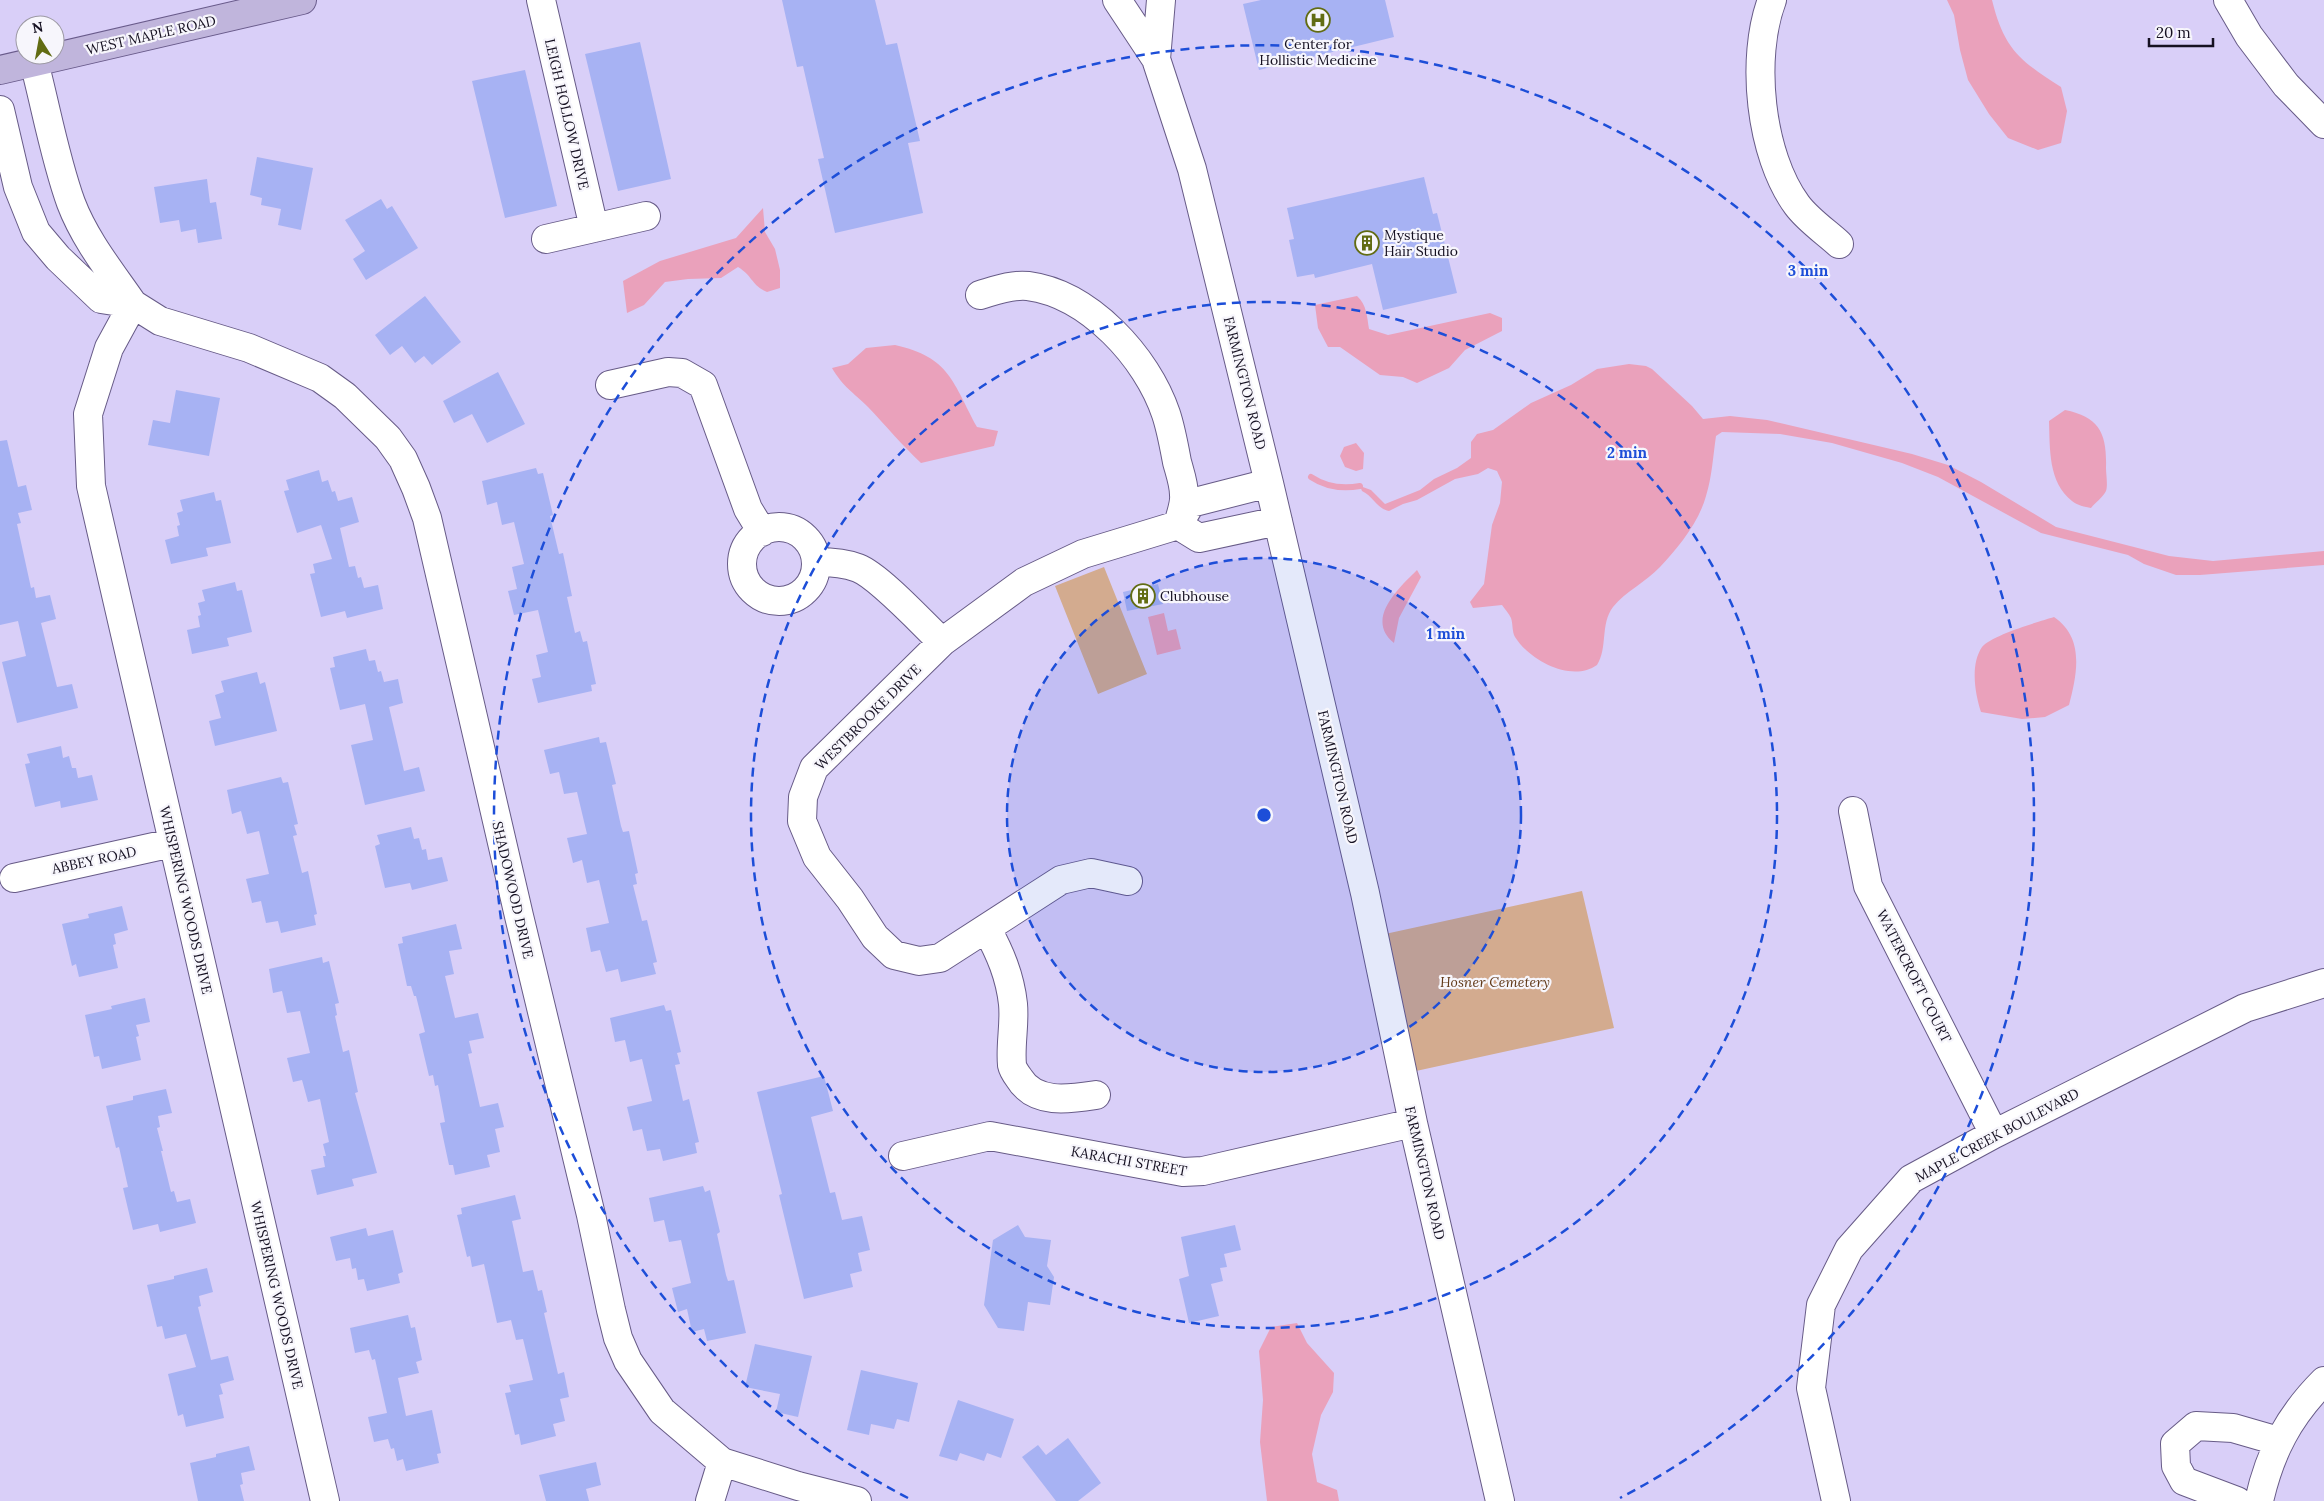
<svg xmlns="http://www.w3.org/2000/svg" width="2324" height="1501" viewBox="0 0 2324 1501" font-family="Lora,serif">
<style>
.green{fill:#d3ab8f}
.water{fill:#eaa1bb}
.lines{fill:none;stroke-linecap:round;stroke-linejoin:round}
.stream{stroke:#eaa1bb;stroke-width:6}
.building{fill:#a7b2f3}
.minor-casing{stroke:#675b87;stroke-width:30}
.major-casing{stroke:#695b8b;stroke-width:30}
.minor{stroke:#fff;stroke-width:28}
.major{stroke:#c0b5dc;stroke-width:28}
.ring{fill:none;stroke:#1d4ed8;stroke-width:2.5;stroke-dasharray:9 6}
.labels{text-anchor:middle;stroke-width:4.5;stroke-linejoin:round;paint-order:stroke}
.street-label{font-size:14px;fill:#151021;stroke:#f7f6fc}
.poi-label{font-size:14px;fill:#151021;stroke:#f7f6fc;text-anchor:start}
.park-label{font-size:14px;font-style:italic;fill:#603817;stroke:#f7f6fc}
.centre{fill:#1d4ed8;stroke:#f7f6fc;stroke-width:2.5}
.ring-label{font-size:15px;text-anchor:middle;font-weight:bold;fill:#1d4ed8;stroke:#f7f6fc;stroke-width:4.5;stroke-linejoin:round;paint-order:stroke}
</style>
<rect width="100%" height="100%" fill="#d9cff8"/>
<path class="green" d="M 1104,567 L 1147,674 L 1098,694 L 1055,586 Z
M 1582,891 L 1614,1028 L 1416,1071 L 1385,934 Z"/>
<path class="water" d="M 1947,0 L 1992,0 C 2004,49 2020,61 2061,87 L 2067,111 L 2061,143 L 2038,150 L 2008,138 L 1989,114 L 1968,80 L 1960,50 L 1954,15 Z
M 763,208 L 765,232 L 775,249 L 780,270 L 780,288 L 767,292 C 751,285 753,276 738,267 L 721,278 L 688,279 L 665,282 L 644,305 L 627,313 L 623,281 L 660,261 L 736,238 Z
M 1357,296 C 1367,305 1367,317 1369,329 L 1388,335 L 1490,313 L 1502,318 L 1502,331 L 1465,350 L 1449,368 L 1417,383 L 1403,377 L 1380,375 L 1340,347 L 1328,347 L 1318,328 L 1315,305 Z
M 895,345 C 950,357 953,383 977,427 L 998,431 L 994,446 L 921,463 C 902,445 886,426 868,407 C 853,392 843,387 832,368 L 848,364 L 866,348 Z
M 1629,364 L 1646,366 L 1652,369 L 1692,406 L 1703,419 L 1730,416 L 1767,420 L 1912,454 L 1948,465 L 1981,482 L 2056,527 L 2169,556 L 2213,561 L 2324,551 L 2324,565 L 2200,575 L 2176,575 L 2144,564 L 2128,555 L 2041,533 L 1938,477 L 1902,463 L 1832,443 L 1780,434 L 1722,432 L 1716,436 C 1713,456 1712,477 1706,496 C 1699,522 1678,548 1660,567 C 1646,582 1626,591 1613,607 C 1600,624 1608,648 1597,665 C 1572,683 1530,661 1515,637 C 1512,632 1513,624 1511,618 C 1509,614 1505,609 1502,605 L 1473,608 L 1470,602 L 1484,584 L 1492,525 L 1500,503 L 1502,482 L 1497,471 L 1488,468 L 1478,474 L 1455,479 L 1417,500 L 1403,504 L 1389,511 C 1377,509 1373,496 1362,491 L 1360,486 L 1371,490 L 1385,504 L 1420,490 L 1434,479 L 1457,468 L 1471,458 L 1471,442 L 1477,434 L 1493,430 L 1531,403 L 1571,385 L 1597,369 Z
M 2065,410 C 2100,417 2107,434 2106,468 C 2106,474 2108,485 2106,491 C 2103,497 2095,503 2091,508 C 2085,507 2077,505 2072,501 C 2048,482 2050,449 2049,421 Z
M 1356,443 L 1364,453 L 1363,469 L 1356,471 L 1345,467 L 1340,456 L 1344,447 Z
M 1417,570 L 1421,577 L 1399,618 L 1394,643 C 1364,619 1400,587 1417,570 Z
M 1164,613 L 1168,631 L 1176,629 L 1181,649 L 1157,655 L 1148,617 Z
M 2054,617 C 2085,638 2077,674 2069,705 L 2045,717 L 2022,719 L 1981,712 C 1975,693 1970,665 1982,647 C 1992,635 2038,622 2054,617 Z
M 1297,1323 L 1307,1343 L 1334,1373 L 1333,1392 L 1321,1415 L 1312,1454 L 1317,1482 L 1337,1490 L 1339,1501 L 1267,1501 L 1260,1442 L 1263,1400 L 1259,1351 L 1271,1327 Z"/>
<g class="lines">
<path class="stream" d="M 1311,477 C 1326,487 1343,489 1360,486"/>
</g>
<path class="building" d="M 782,0 L 875,0 L 886,45 L 897,43 L 920,141 L 908,143 L 923,213 L 835,233 L 818,159 L 824,158 L 803,66 L 797,67 Z
M 1261,0 L 1385,0 L 1394,37 L 1259,70 L 1243,4 Z
M 640,42 L 671,179 L 618,191 L 585,54 Z
M 525,70 L 557,206 L 505,218 L 472,81 Z
M 257,157 L 313,168 L 301,230 L 278,225 L 281,209 L 261,205 L 262,198 L 250,195 Z
M 1424,177 L 1433,214 L 1437,213 L 1457,293 L 1383,310 L 1372,264 L 1315,278 L 1314,274 L 1297,277 L 1289,240 L 1294,239 L 1287,208 Z
M 207,179 L 210,203 L 216,202 L 222,239 L 198,243 L 196,229 L 181,232 L 179,220 L 160,223 L 154,187 Z
M 381,199 L 387,209 L 392,206 L 418,248 L 366,280 L 353,259 L 365,251 L 345,220 Z
M 425,296 L 461,342 L 432,365 L 424,356 L 415,363 L 402,346 L 390,355 L 375,335 Z
M 498,372 L 525,424 L 487,443 L 472,414 L 454,423 L 443,401 Z
M 176,390 L 220,398 L 209,456 L 148,445 L 153,420 L 170,423 Z
M 7,440 L 18,487 L 26,485 L 32,510 L 18,513 L 21,523 L 17,524 L 31,588 L 34,587 L 36,598 L 50,595 L 56,619 L 41,623 L 57,687 L 72,684 L 78,708 L 17,723 L 2,662 L 26,656 L 18,621 L 0,625 L 0,441 Z
M 536,468 L 538,474 L 543,473 L 553,515 L 550,516 L 559,554 L 563,553 L 572,596 L 567,597 L 575,633 L 580,631 L 583,642 L 587,641 L 596,684 L 591,685 L 592,691 L 538,703 L 532,679 L 541,677 L 536,655 L 548,652 L 538,610 L 514,615 L 508,591 L 517,589 L 512,567 L 524,564 L 514,522 L 502,525 L 497,502 L 487,505 L 482,481 Z
M 319,470 L 322,482 L 328,480 L 332,492 L 335,491 L 338,501 L 352,497 L 359,522 L 340,528 L 349,567 L 355,566 L 358,578 L 361,577 L 364,588 L 378,585 L 383,609 L 347,618 L 345,611 L 321,617 L 310,574 L 315,573 L 313,564 L 332,559 L 321,525 L 297,533 L 284,491 L 289,490 L 286,480 Z
M 214,492 L 216,501 L 221,500 L 231,543 L 206,548 L 208,556 L 171,564 L 165,540 L 179,536 L 177,526 L 180,525 L 177,513 L 183,511 L 180,500 Z
M 235,582 L 237,591 L 242,590 L 252,632 L 227,638 L 229,646 L 192,654 L 187,630 L 200,627 L 198,616 L 201,615 L 198,603 L 205,601 L 202,590 Z
M 1158,584 L 1163,604 L 1127,611 L 1123,592 Z
M 366,649 L 369,661 L 375,660 L 378,672 L 381,671 L 384,682 L 398,679 L 403,703 L 389,707 L 404,771 L 419,767 L 425,791 L 365,805 L 351,745 L 373,740 L 365,704 L 340,710 L 330,668 L 335,667 L 333,657 Z
M 257,672 L 260,684 L 265,682 L 277,731 L 215,746 L 209,721 L 221,718 L 215,695 L 224,692 L 221,681 Z
M 599,737 L 600,743 L 606,742 L 616,784 L 612,785 L 621,826 L 623,832 L 629,831 L 638,873 L 635,874 L 637,884 L 633,885 L 642,921 L 647,920 L 657,962 L 653,963 L 656,974 L 621,982 L 618,969 L 606,972 L 600,950 L 591,952 L 586,928 L 609,923 L 599,880 L 587,883 L 582,860 L 573,863 L 567,838 L 587,834 L 577,792 L 564,794 L 559,772 L 550,774 L 544,750 Z
M 61,746 L 63,758 L 69,756 L 72,768 L 76,768 L 78,778 L 92,775 L 98,800 L 61,808 L 60,801 L 35,807 L 25,764 L 30,763 L 27,754 Z
M 281,777 L 283,783 L 288,782 L 298,824 L 294,825 L 297,835 L 293,836 L 302,873 L 308,871 L 317,914 L 314,915 L 316,925 L 281,933 L 278,921 L 266,923 L 261,901 L 252,903 L 246,879 L 269,874 L 259,831 L 247,834 L 241,811 L 232,814 L 227,790 Z
M 411,827 L 414,839 L 419,838 L 422,850 L 426,849 L 428,860 L 442,857 L 448,881 L 412,890 L 410,883 L 385,888 L 375,846 L 380,844 L 377,835 Z
M 122,906 L 128,930 L 114,934 L 116,944 L 113,945 L 118,968 L 79,977 L 76,964 L 72,966 L 62,924 L 89,918 L 88,914 Z
M 456,924 L 462,949 L 449,951 L 454,974 L 445,976 L 455,1018 L 478,1013 L 484,1038 L 469,1041 L 472,1053 L 468,1054 L 480,1107 L 498,1103 L 504,1127 L 495,1129 L 500,1152 L 487,1155 L 490,1167 L 455,1175 L 453,1165 L 449,1165 L 440,1123 L 445,1122 L 438,1085 L 435,1086 L 433,1075 L 429,1076 L 419,1034 L 425,1032 L 416,996 L 414,996 L 411,986 L 407,986 L 398,944 L 403,943 L 402,937 Z
M 322,957 L 323,963 L 329,961 L 339,1003 L 335,1004 L 337,1015 L 335,1016 L 343,1052 L 349,1050 L 358,1092 L 355,1093 L 377,1173 L 352,1179 L 354,1186 L 317,1195 L 311,1170 L 325,1167 L 323,1156 L 326,1156 L 323,1144 L 329,1142 L 320,1099 L 308,1102 L 302,1080 L 293,1082 L 287,1058 L 310,1053 L 300,1011 L 287,1013 L 282,991 L 273,993 L 269,969 Z
M 145,998 L 150,1022 L 136,1025 L 139,1036 L 136,1037 L 141,1060 L 102,1069 L 99,1056 L 94,1057 L 85,1015 L 112,1009 L 111,1006 Z
M 664,1005 L 666,1011 L 671,1010 L 681,1052 L 677,1053 L 680,1064 L 675,1065 L 683,1101 L 689,1099 L 699,1142 L 695,1143 L 697,1153 L 663,1161 L 660,1149 L 647,1151 L 642,1129 L 633,1131 L 627,1107 L 652,1101 L 642,1059 L 630,1062 L 625,1040 L 615,1042 L 610,1018 Z
M 824,1076 L 833,1111 L 811,1117 L 830,1193 L 835,1192 L 842,1220 L 862,1216 L 870,1250 L 858,1253 L 862,1271 L 850,1274 L 853,1287 L 804,1299 L 779,1195 L 782,1194 L 757,1092 Z
M 166,1089 L 172,1113 L 158,1116 L 160,1127 L 157,1128 L 163,1151 L 161,1151 L 171,1192 L 174,1191 L 177,1202 L 190,1199 L 196,1223 L 160,1232 L 158,1224 L 133,1230 L 123,1188 L 128,1187 L 119,1147 L 116,1148 L 106,1106 L 133,1100 L 133,1096 Z
M 703,1186 L 705,1192 L 710,1190 L 720,1232 L 717,1234 L 726,1275 L 728,1281 L 734,1280 L 746,1333 L 707,1341 L 704,1329 L 692,1332 L 687,1309 L 678,1312 L 672,1288 L 691,1283 L 681,1240 L 669,1242 L 664,1220 L 654,1222 L 649,1198 Z
M 515,1195 L 521,1219 L 512,1221 L 523,1272 L 533,1270 L 538,1291 L 542,1290 L 547,1312 L 544,1313 L 558,1374 L 564,1372 L 569,1397 L 560,1399 L 565,1421 L 553,1424 L 556,1436 L 521,1445 L 519,1434 L 515,1435 L 505,1393 L 511,1392 L 509,1385 L 533,1380 L 523,1339 L 516,1340 L 511,1320 L 497,1323 L 484,1264 L 472,1267 L 470,1256 L 467,1257 L 457,1215 L 462,1214 L 461,1208 Z
M 1018,1225 L 1025,1237 L 1051,1240 L 1047,1266 L 1054,1277 L 1050,1305 L 1028,1302 L 1024,1331 L 998,1328 L 984,1305 L 993,1240 Z
M 1235,1225 L 1241,1250 L 1224,1254 L 1227,1267 L 1220,1268 L 1223,1281 L 1211,1284 L 1219,1316 L 1189,1323 L 1179,1279 L 1189,1276 L 1181,1237 Z
M 366,1228 L 368,1236 L 393,1230 L 403,1272 L 398,1274 L 400,1283 L 367,1291 L 364,1279 L 358,1280 L 356,1268 L 352,1269 L 350,1258 L 336,1261 L 330,1237 Z
M 207,1268 L 213,1292 L 199,1296 L 201,1306 L 198,1307 L 211,1360 L 228,1356 L 234,1380 L 220,1384 L 223,1394 L 219,1395 L 224,1418 L 186,1427 L 183,1414 L 178,1416 L 168,1374 L 196,1367 L 186,1334 L 165,1339 L 162,1326 L 157,1327 L 147,1285 L 174,1279 L 174,1276 Z
M 408,1315 L 411,1328 L 415,1327 L 422,1360 L 416,1362 L 419,1373 L 398,1378 L 406,1416 L 432,1410 L 441,1453 L 437,1454 L 439,1463 L 406,1471 L 403,1459 L 397,1461 L 394,1448 L 391,1449 L 388,1439 L 374,1442 L 368,1417 L 387,1413 L 375,1359 L 372,1360 L 369,1350 L 355,1353 L 350,1328 Z
M 755,1344 L 812,1356 L 798,1417 L 776,1412 L 780,1394 L 745,1387 Z
M 861,1370 L 918,1383 L 909,1422 L 897,1419 L 894,1429 L 871,1424 L 869,1435 L 847,1430 Z
M 958,1400 L 1014,1419 L 1001,1458 L 987,1453 L 984,1461 L 960,1453 L 957,1461 L 939,1456 Z
M 1068,1438 L 1101,1483 L 1078,1501 L 1056,1501 L 1022,1457 L 1038,1445 L 1046,1455 Z
M 249,1446 L 255,1470 L 241,1473 L 243,1484 L 240,1485 L 244,1501 L 198,1501 L 190,1463 L 216,1457 L 216,1454 Z
M 596,1462 L 601,1485 L 586,1489 L 589,1501 L 546,1501 L 539,1475 Z"/>
<g class="lines">
<g class="minor-casing">
<path id="minor" d="M 541,0 L 594,228
M 1117,0 L 1156,59 L 1192,169 L 1269,483 L 1365,893 L 1413,1123 L 1500,1501
M 1772,0 C 1750,58 1760,155 1797,205 C 1808,220 1826,232 1839,244
M 2228,0 L 2249,36 L 2286,85 L 2324,124
M 1156,59 L 1161,0
M 34,62 C 46,108 55,159 71,203 C 85,240 111,272 133,304
M 0,110 L 18,187 L 36,232 L 58,258 L 101,299 L 133,304 L 160,321 L 249,348 L 320,378 L 345,396 L 388,438 L 403,459 L 416,488 L 427,518 L 519,916 L 591,1215 L 611,1310 L 618,1338 L 628,1361 L 662,1411 L 722,1462 L 798,1486 L 857,1501
M 546,239 L 646,216
M 980,295 C 994,291 1012,284 1028,286 C 1089,294 1147,357 1166,414 C 1171,429 1174,446 1177,462 C 1180,473 1184,484 1184,495 C 1185,504 1180,516 1178,525 L 1083,554 L 1024,582 L 942,642 L 814,768 L 803,797 L 802,821 L 817,857 L 850,899 L 875,937 L 894,955 L 919,961 L 940,958 L 1061,880 L 1091,873 L 1128,881
M 133,304 L 109,348 L 88,414 L 91,486 L 325,1501
M 610,385 L 668,372 L 682,373 L 703,385 L 748,509 L 762,532
M 1269,483 L 1191,503 L 1178,525 L 1199,538 L 1278,521
M742 564a37 37 0 1 1 74 0a37 37 0 1 1-74 0Z
M 817,562 C 831,562 845,563 858,568 C 879,576 924,625 942,642
M 1853,811 L 1868,886 L 1994,1134
M 14,878 L 172,843
M 987,929 C 1000,953 1010,976 1013,1004 C 1015,1024 1010,1045 1012,1065 C 1013,1070 1016,1074 1019,1078 C 1035,1105 1070,1099 1096,1095
M 903,1156 L 990,1136 L 1183,1172 L 1203,1171 L 1413,1123
M 710,1501 L 722,1462
M 1836,1501 L 1811,1388 L 1821,1305 L 1849,1249 L 1911,1179 L 1994,1134 L 2245,1008 L 2324,983
M 2237,1501 L 2184,1481 L 2176,1466 L 2175,1444 L 2196,1426 L 2233,1428 L 2278,1441
M 2259,1501 C 2270,1452 2289,1416 2324,1381"/>
</g>
<g class="major-casing">
<path id="major" d="M 0,70 L 302,0"/>
</g>
<use href="#minor" class="minor"/>
<use href="#major" class="major"/>
</g>
<circle cx="1264" cy="815" r="257" fill="#1d4ed8" fill-opacity=".12"/>
<g class="ring">
<circle cx="1264" cy="815" r="257"/>
<circle cx="1264" cy="815" r="513"/>
<path d="M908 1498A770 770 0 1 1 1620 1498"/>
</g>
<defs>
<g id="hospital-ring" transform="scale(1.25)"><circle r="9.5" fill="#f7f6fc" stroke="#626c13" stroke-width="1.5"/><path d="M-5-5h3v3.5h4V-5h3V5h-3V1.5h-4V5h-3Z" fill="#626c13"/></g>
<g id="building-ring" transform="scale(1.25)"><circle r="9.5" fill="#f7f6fc" stroke="#626c13" stroke-width="1.5"/><path d="M-4-6H4V6H1V3H-1V6H-4ZM-2.5-4.3h1.7v1.8h-1.7ZM.8-4.3h1.7v1.8H.8ZM-2.5-1h1.7V.8h-1.7ZM.8-1h1.7V.8H.8Z" fill="#626c13"/></g>
</defs>
<g fill-rule="evenodd">
<use href="#hospital-ring" x="1318" y="20"/>
<use href="#building-ring" x="1367" y="243"/>
<use href="#building-ring" x="1143" y="596"/>
</g>
<g class="labels">
<g class="street-label">
<text transform="translate(151 35) rotate(-13)" y="5">WEST MAPLE ROAD</text>
<text transform="translate(567 114) rotate(77)" y="5">LEIGH HOLLOW DRIVE</text>
<text transform="translate(1245 383) rotate(76)" y="5">FARMINGTON ROAD</text>
<text transform="translate(868 717) rotate(-45)" y="5">WESTBROOKE DRIVE</text>
<text transform="translate(1338 777) rotate(77)" y="5">FARMINGTON ROAD</text>
<text transform="translate(94 860) rotate(-12)" y="5">ABBEY ROAD</text>
<text transform="translate(513 890) rotate(77)" y="5">SHADOWOOD DRIVE</text>
<text transform="translate(186 900) rotate(77)" y="5">WHISPERING WOODS DRIVE</text>
<text transform="translate(1914 976) rotate(63)" y="5">WATERCROFT COURT</text>
<text transform="translate(1997 1135) rotate(-28)" y="5">MAPLE CREEK BOULEVARD</text>
<text transform="translate(1129 1161) rotate(10)" y="5">KARACHI STREET</text>
<text transform="translate(1425 1173) rotate(77)" y="5">FARMINGTON ROAD</text>
<text transform="translate(277 1295) rotate(77)" y="5">WHISPERING WOODS DRIVE</text>
</g>
<g class="poi-label">
<text x="1318" y="49" text-anchor="middle">Center for<tspan x="1318" dy="16">Hollistic Medicine</tspan></text>
<text x="1384" y="240">Mystique<tspan x="1384" dy="16">Hair Studio</tspan></text>
<text x="1160" y="601">Clubhouse</text>
</g>
<g class="park-label">
<text x="1495" y="987">Hosner Cemetery</text>
</g>
</g>
<circle cx="1264" cy="815" r="8" class="centre"/>
<g class="ring-label">
<text x="1808" y="276">3 min</text>
<text x="1627" y="458">2 min</text>
<text x="1446" y="639">1 min</text>
</g>
<g transform="translate(40 40) rotate(349)"><circle r="24" fill="#f7f6fc" stroke="#9d9aa4"/>
<path d="M0-4L9 19L0 12L-9 19Z" fill="#626c13"/>
<text y="-8" font-size="14" font-weight="bold" text-anchor="middle" fill="#151021">N</text>
</g>
<path d="M2149 38v8h64v-8" fill="none" stroke="#151021" stroke-width="2.5"/>
<text x="2156" y="38" font-size="15" fill="#151021" stroke="#f7f6fc" stroke-width="4" paint-order="stroke">20 m</text>
</svg>
